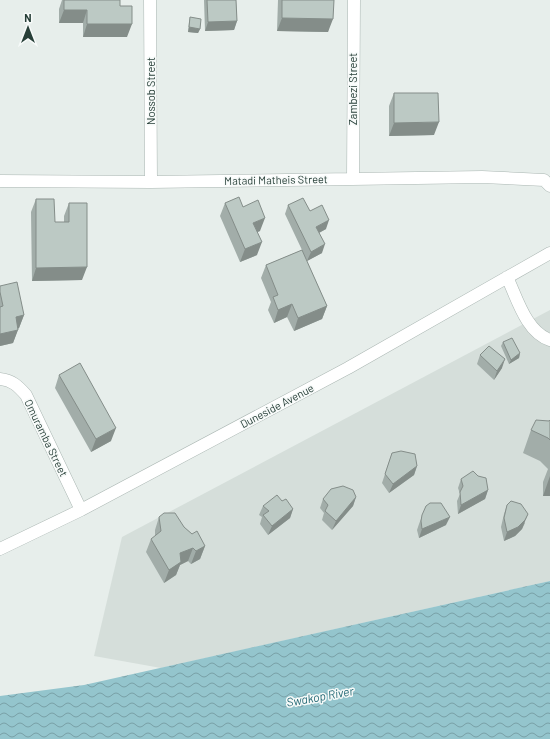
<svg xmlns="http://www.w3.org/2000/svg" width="550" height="739" viewBox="0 0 550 739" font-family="Barlow,sans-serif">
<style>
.built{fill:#d5deda}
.water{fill:url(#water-waves)}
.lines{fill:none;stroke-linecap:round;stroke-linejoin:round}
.minor-casing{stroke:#aab6b2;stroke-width:13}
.minor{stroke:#fff;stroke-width:12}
.wall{fill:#a2ada9}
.shaded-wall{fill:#848d89}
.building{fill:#bcc9c4;stroke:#848d89}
.labels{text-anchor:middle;stroke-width:3;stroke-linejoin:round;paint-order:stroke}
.street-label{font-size:11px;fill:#273f38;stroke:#f7faf9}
.water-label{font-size:12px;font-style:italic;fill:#256a76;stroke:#f7faf9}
</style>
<defs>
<pattern id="water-waves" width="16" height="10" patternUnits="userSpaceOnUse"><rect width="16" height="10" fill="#94c5cd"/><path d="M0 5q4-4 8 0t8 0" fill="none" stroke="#79a1a7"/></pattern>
</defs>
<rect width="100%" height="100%" fill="#e7eeeb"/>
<path class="built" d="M 550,310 L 550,581 L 161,668 L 94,656 L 122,537 Z"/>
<path class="water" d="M 550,581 L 550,739 L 0,739 L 0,696 L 84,685 Z"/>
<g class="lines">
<g class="minor-casing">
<path id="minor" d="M 150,0 L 151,182
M 353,179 L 354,0
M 0,181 L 151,182 L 482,177 L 544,180 L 550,186
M 507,277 C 517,298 526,332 550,340
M 0,379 C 12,380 18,386 26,395 L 81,510
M 0,549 L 81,510 L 348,368 L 550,253"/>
</g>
<use href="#minor" class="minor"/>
</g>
<path class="wall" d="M 62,0 L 120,0 L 120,6 L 127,37 L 83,37 L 83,23 L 59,23 L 59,9 Z
M 204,0 L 236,0 L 237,21 L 234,30 L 205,31 Z
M 278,0 L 334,0 L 328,32 L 277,31 Z
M 190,17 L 200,29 L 198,33 L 188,32 L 189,22 Z
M 394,93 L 434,135 L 389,136 L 389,106 Z
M 36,199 L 55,222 L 64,222 L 64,216 L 69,203 L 82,280 L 32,281 L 31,212 Z
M 225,203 L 243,207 L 260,231 L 257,232 L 257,255 L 240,262 L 220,216 Z
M 288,205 L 326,229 L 319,233 L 322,253 L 307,261 L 302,250 L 327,306 L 322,319 L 294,331 L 287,317 L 274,323 L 268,310 L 271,302 L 261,278 L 266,265 L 302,250 L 285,214 Z
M 0,286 L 24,315 L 19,328 L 18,329 L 13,343 L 0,346 Z
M 503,342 L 520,353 L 519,358 L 509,364 L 501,346 Z
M 480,355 L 502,368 L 494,380 L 477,364 Z
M 59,375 L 111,441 L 91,452 L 55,388 Z
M 550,420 L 550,496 L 543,496 L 543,482 L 548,469 L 540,461 L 523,453 L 531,430 Z
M 392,453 L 417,466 L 414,475 L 389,493 L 382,483 Z
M 461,479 L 488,490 L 485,499 L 458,514 L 457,501 L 460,494 L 458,488 Z
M 356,497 L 353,506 L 332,530 L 322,520 L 324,513 L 320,508 L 323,499 Z
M 282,501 L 293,509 L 290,518 L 268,535 L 260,524 L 262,517 L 259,515 L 263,506 Z
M 507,505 L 525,523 L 522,529 L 515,536 L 504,541 L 501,527 L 504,514 Z
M 426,506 L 446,525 L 419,538 L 417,530 L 419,524 Z
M 159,517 L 184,527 L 205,546 L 200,559 L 191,564 L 188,561 L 180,565 L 176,575 L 164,583 L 146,552 L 151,539 L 155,536 L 155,530 Z"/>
<path class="shaded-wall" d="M 64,10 L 87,10 L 83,23 L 59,23 Z
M 282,18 L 333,19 L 328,32 L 277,31 Z
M 237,21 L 234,30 L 205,31 L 208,22 Z
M 87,24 L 132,24 L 127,37 L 83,37 Z
M 189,27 L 200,29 L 198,33 L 188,32 Z
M 439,122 L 434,135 L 389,136 L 394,123 Z
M 265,218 L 260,231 L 248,236 L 253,223 Z
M 329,220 L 326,229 L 313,236 L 316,227 Z
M 262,242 L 257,255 L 240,262 L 245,249 Z
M 325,244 L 322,253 L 307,261 L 311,252 Z
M 87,267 L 82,280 L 32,281 L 36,268 Z
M 292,304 L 287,317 L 274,323 L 278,310 Z
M 327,306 L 322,319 L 294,331 L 298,318 Z
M 24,315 L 19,328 L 11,330 L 16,317 Z
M 18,330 L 13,343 L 0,346 L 0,334 Z
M 520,353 L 519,358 L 509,364 L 511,360 Z
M 505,359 L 502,368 L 494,380 L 497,371 Z
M 116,428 L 111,441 L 91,452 L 96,439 Z
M 417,466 L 414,475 L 389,493 L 393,484 Z
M 550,476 L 550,496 L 543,496 Z
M 488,490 L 485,499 L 458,514 L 461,505 Z
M 356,497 L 353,506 L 332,530 L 336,521 Z
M 293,509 L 290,518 L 268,535 L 272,526 Z
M 528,514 L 522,529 L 515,536 L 504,541 L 507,532 Z
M 450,517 L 446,525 L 419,538 L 422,529 Z
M 205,546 L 200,559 L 191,564 L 196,551 Z
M 193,548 L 188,561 L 180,565 L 176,575 L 164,583 L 169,570 L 180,553 Z"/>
<path class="building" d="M 64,0 L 120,0 L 120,6 L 132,6 L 132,24 L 87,24 L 87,10 L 64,10 Z
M 207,0 L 236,0 L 237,21 L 208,22 Z
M 282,0 L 334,0 L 333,19 L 282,18 Z
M 190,17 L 201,19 L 200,29 L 189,27 Z
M 394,93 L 438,93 L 439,122 L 394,123 Z
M 239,197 L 243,207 L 258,200 L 265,218 L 253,223 L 262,242 L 245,249 L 225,203 Z
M 303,198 L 310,211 L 322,205 L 329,220 L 316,227 L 325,244 L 311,252 L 288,205 Z
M 36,199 L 54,199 L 55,222 L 69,222 L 69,203 L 87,203 L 87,267 L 36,268 Z
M 302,250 L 327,306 L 298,318 L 292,304 L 278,310 L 273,297 L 278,295 L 266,265 Z
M 17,282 L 24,315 L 16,317 L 18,330 L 0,334 L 0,307 L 3,306 L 0,292 L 0,286 Z
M 512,338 L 520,353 L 511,360 L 503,342 Z
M 489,346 L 505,359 L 497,371 L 480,355 Z
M 80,363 L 116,428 L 96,439 L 59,375 Z
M 536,420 L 549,421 L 550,420 L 550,440 L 548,438 L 531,430 Z
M 401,451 L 415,454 L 417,466 L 393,484 L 385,474 L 392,453 Z
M 473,471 L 478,476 L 486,478 L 488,490 L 461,505 L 460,492 L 463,486 L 461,479 Z
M 343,486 L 353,490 L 356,497 L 336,521 L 325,511 L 328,505 L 323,499 L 331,489 Z
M 277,495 L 282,501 L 286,499 L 293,509 L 272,526 L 263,515 L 269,511 L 263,506 Z
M 511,501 L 521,504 L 528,514 L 525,520 L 518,527 L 507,532 L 504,518 L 507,505 Z
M 430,503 L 441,503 L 450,517 L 422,529 L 421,521 L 422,515 L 426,506 Z
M 164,513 L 175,513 L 184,527 L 192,534 L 197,531 L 205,546 L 196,551 L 193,548 L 180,553 L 181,562 L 169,570 L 151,539 L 161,531 L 159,517 Z"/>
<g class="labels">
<g class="street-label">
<text transform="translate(353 89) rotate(-90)" y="4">Zambezi Street</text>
<text transform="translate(151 91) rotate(-90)" y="4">Nossob Street</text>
<text transform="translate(276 180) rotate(-1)" y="4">Matadi Matheis Street</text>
<text transform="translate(277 406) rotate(-28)" y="4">Duneside Avenue</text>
<text transform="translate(46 438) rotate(64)" y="4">Omuramba Street</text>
</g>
<g class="water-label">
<text transform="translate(320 697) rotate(-10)" y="4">Swakop River</text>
</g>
</g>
<g transform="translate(28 28)" stroke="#f7faf9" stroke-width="3" paint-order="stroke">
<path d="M0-3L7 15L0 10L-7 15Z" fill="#273f38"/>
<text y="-6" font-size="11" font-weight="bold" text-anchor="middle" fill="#273f38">N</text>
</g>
</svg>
